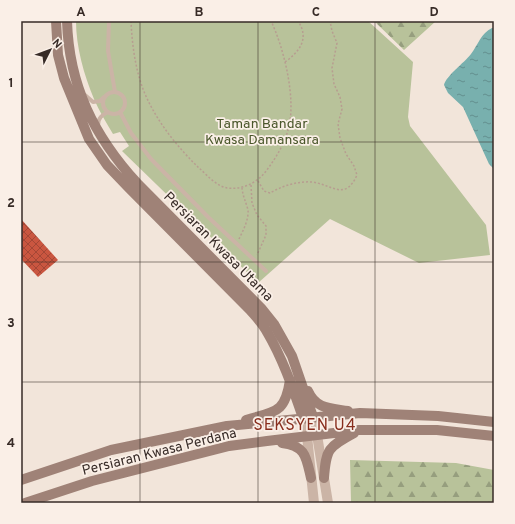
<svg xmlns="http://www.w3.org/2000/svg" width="515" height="524" viewBox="0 0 515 524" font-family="Overpass,sans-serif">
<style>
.forest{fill:url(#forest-firs)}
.green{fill:#b8c29a}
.water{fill:url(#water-ripples)}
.building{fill:url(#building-cross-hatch)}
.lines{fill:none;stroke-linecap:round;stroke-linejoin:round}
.path{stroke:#b79d90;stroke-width:1.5;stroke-dasharray:2 2;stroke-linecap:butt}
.service{stroke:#cbb4a6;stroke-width:4}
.tertiary{stroke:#cbb4a6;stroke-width:10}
.secondary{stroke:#9f8277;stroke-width:10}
.grid{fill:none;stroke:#372b27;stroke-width:1;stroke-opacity:0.55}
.labels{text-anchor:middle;stroke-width:3.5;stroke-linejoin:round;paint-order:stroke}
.park-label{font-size:14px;fill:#49562a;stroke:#faefe7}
.street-label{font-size:14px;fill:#372b27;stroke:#faefe7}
.quarter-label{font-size:16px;letter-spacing:1px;fill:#882e1d;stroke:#faefe7}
.neatline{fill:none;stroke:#372b27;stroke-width:1.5}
.grid-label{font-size:13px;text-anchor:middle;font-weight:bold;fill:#372b27}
</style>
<defs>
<pattern id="forest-firs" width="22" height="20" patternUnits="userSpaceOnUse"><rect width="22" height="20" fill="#b8c29a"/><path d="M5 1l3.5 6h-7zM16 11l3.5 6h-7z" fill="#969e7e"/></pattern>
<pattern id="water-ripples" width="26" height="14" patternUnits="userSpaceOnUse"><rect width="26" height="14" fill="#78b0ae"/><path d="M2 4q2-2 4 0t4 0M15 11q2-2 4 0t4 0" fill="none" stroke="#638f8e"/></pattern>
<pattern id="building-cross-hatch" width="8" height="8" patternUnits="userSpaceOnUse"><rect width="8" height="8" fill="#ca5640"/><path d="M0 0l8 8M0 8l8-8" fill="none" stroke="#a54736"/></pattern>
</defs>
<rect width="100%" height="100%" fill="#f2e5da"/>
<path class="forest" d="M 374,21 L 436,21 L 404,50 Z
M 350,460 L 456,463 L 494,470 L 494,503 L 351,503 Z"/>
<path class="green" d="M 76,21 L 368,21 L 413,62 L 408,117 L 410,126 L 486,225 L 490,255 L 419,263 L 330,219 L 258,283 L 122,151 L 129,146 L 120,132 L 113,134 C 106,122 99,111 94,99 C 84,75 76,47 76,21 Z"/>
<path class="water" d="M 492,28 L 494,28 L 494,169 L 489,164 L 463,107 L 448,93 L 444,85 C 446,76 464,63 471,54 C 478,45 481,33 492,28 Z"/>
<path class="building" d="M 21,219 L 58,260 L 38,277 L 21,259 Z"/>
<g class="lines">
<path class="path" d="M 131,21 C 132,43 135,68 143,89 C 154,118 177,147 199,168 C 207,175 217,187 228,188 C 245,190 260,181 269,167 C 277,156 284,144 288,130 C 297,101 284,48 271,21
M 285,62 C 299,52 310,39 298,21
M 258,181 L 264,191 L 270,193 C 282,186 297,181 312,182 C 331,184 345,202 357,175 L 354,166 L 346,154 L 340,138 L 338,124 L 342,109 L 340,97 L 334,84 L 332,68 L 337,43 L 332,31 L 330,21
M 251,185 L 252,203 L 257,215 L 266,226 L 266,235 L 257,255
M 239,239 C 243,231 249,219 248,210 C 246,202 243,197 242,188"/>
<path class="service" d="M 109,21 L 108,51 L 115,92
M103 103a11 11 0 1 1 22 0a11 11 0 1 1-22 0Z
M 85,95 L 93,102 L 100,101 L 104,97
M 120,112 L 131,133 L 151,159 L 208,217 L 266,271
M 98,125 C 98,118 102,115 108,112"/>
<path class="tertiary" d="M 313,417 L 317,435 L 328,503
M 303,418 L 307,436 L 314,503"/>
<path class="secondary" d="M 56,21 L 58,55 L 64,78 L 89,139 L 107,165 L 129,188 L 250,310 C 256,317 263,324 267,332 C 283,359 293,389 303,418
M 67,21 C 69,86 94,136 137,183 L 262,309 L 274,324 L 292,356 L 313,417
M 308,391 C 316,409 330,408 348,411
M 246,420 C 275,411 285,414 290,380
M 282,443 C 306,446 306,457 311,478
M 324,478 C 326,449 328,447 354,433
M 21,480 L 111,450 L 227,426 L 360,413 L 438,416 L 494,422
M 25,503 L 92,481 L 229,446 L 267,441 L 359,430 L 437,430 L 494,436"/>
</g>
<path class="grid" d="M 140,21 L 140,503M 258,21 L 258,503M 375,21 L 375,503M 21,142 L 494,142M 21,262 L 494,262M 21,382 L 494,382"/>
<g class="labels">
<g class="park-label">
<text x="262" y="128">Taman Bandar<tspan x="262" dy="16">Kwasa Damansara</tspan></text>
</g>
<g class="street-label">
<text transform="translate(219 246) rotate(45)" y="5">Persiaran Kwasa Utama</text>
<text transform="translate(159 451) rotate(-14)" y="5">Persiaran Kwasa Perdana</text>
</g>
<g class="quarter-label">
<text x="305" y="430">SEKSYEN U4</text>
</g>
</g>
<rect width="515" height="524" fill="none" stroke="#faefe7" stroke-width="44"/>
<g transform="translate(50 50) rotate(48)" stroke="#faefe7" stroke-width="3" paint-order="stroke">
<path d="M0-3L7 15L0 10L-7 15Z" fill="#372b27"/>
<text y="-6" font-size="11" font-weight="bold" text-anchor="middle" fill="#372b27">N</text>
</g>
<rect x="22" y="22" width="471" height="480" class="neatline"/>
<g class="grid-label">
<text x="81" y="16">A</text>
<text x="199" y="16">B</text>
<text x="316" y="16">C</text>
<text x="434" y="16">D</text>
<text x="11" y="87">1</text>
<text x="11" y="207">2</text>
<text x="11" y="327">3</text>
<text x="11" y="447">4</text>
</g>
</svg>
